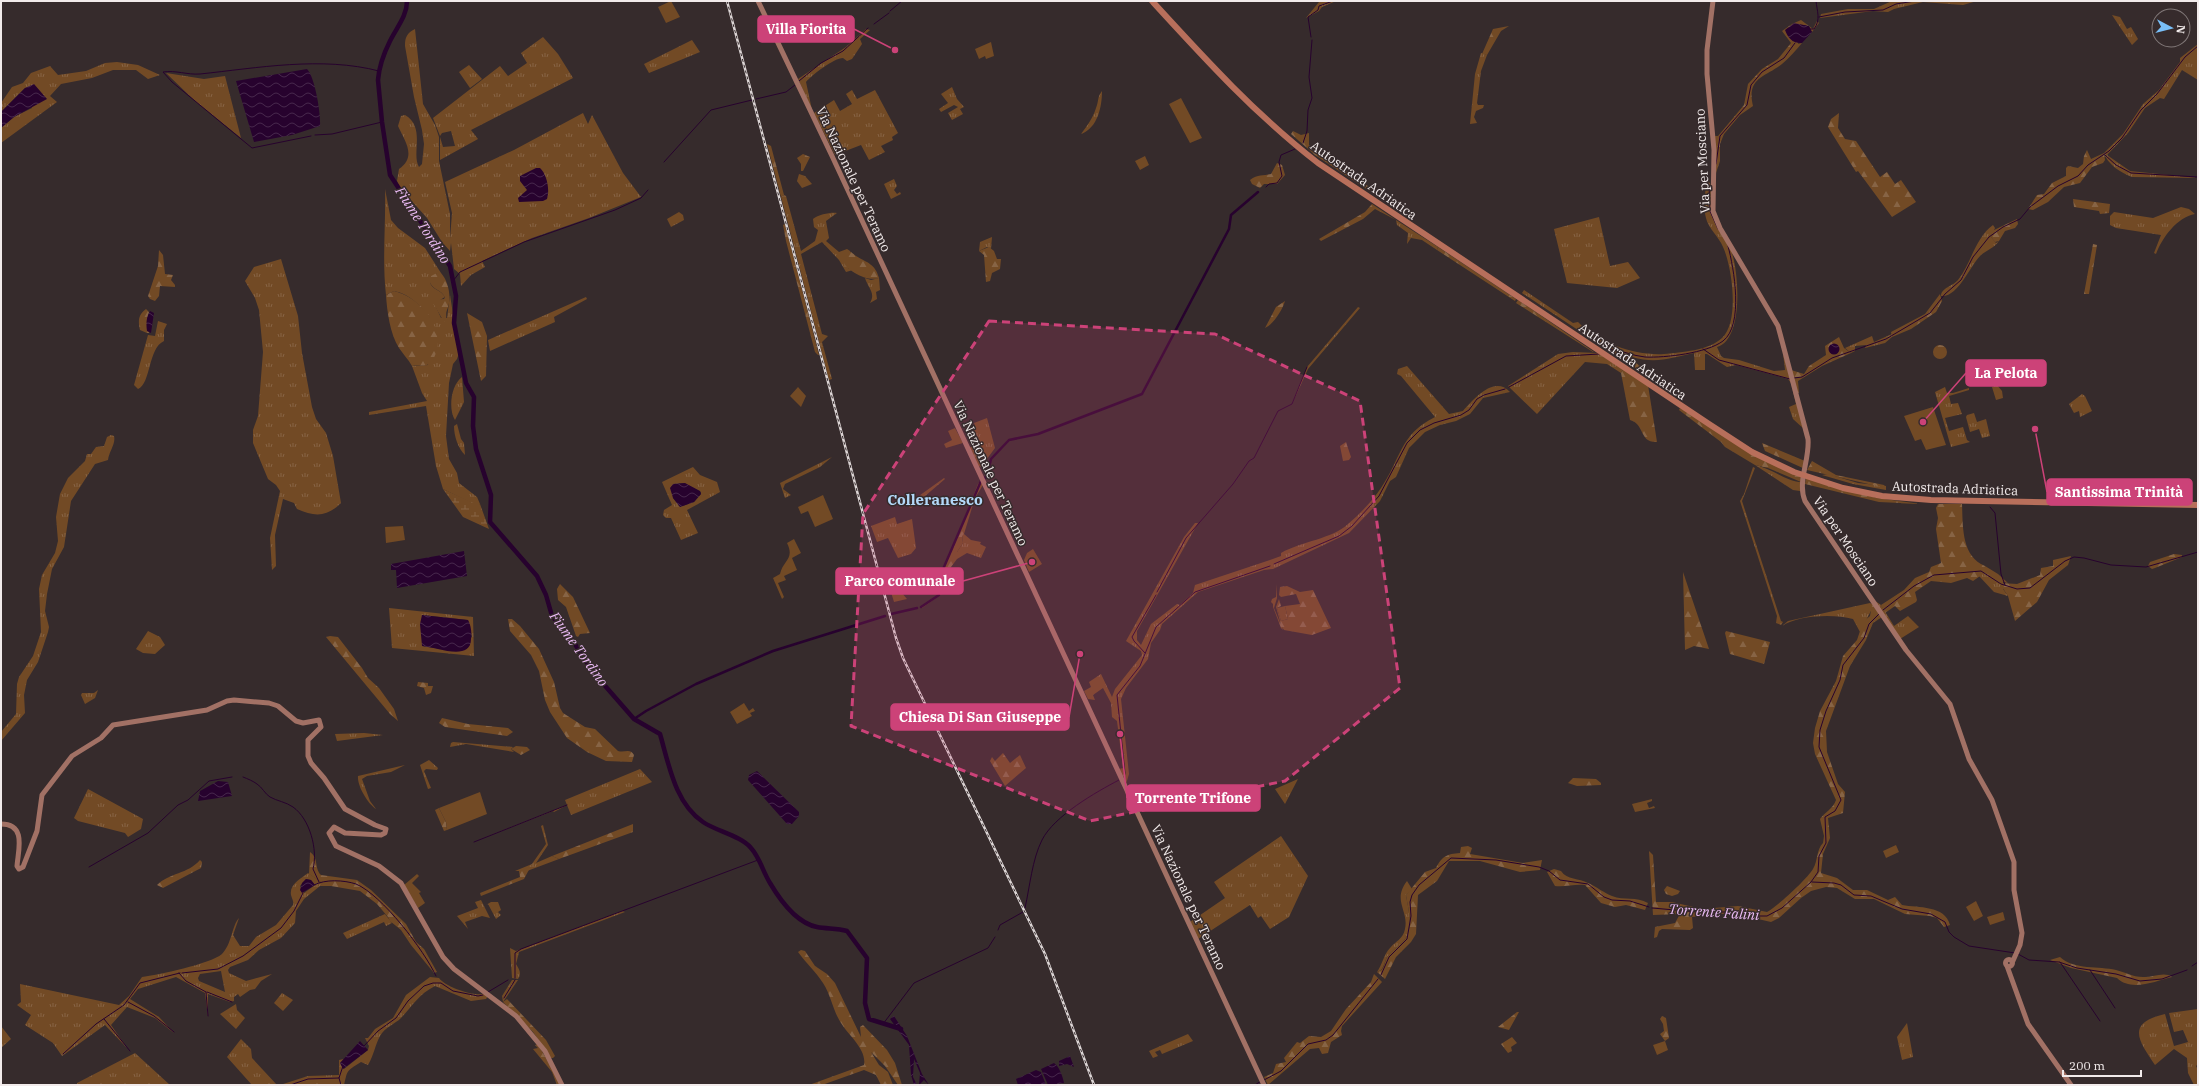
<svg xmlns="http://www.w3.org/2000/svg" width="2199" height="1086" viewBox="0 0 2199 1086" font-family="'IBM Plex Serif',serif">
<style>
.grass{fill:url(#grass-tufts);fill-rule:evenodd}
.forest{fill:url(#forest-firs)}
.wetland{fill:url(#wetland-marsh)}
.green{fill:#724a25}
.water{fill:url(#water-waves)}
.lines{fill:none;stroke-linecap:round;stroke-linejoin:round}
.stream{stroke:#27022e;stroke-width:1}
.canal{stroke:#27022e;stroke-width:2.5}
.river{stroke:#27022e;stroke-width:4.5}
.major{stroke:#a27165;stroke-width:5}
.highway{stroke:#b86f5b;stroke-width:6}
.rail-casing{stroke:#ddd6d6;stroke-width:2.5}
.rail{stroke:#362b2c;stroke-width:1;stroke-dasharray:3;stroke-linecap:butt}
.marked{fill:#cc4278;fill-opacity:0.2;stroke:#cc4278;stroke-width:3;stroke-dasharray:8 5;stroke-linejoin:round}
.labels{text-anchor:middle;stroke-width:3;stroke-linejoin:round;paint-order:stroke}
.street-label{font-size:13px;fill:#f2ebeb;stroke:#362b2c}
.water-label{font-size:14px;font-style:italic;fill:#ecbcf6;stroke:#362b2c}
.quarter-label{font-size:15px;font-weight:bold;fill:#b3d8f8;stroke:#362b2c}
.leader{fill:none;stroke:#cc4278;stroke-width:1.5}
.callout-dot{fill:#cc4278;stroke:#362b2c;stroke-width:1.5}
.callout{fill:#cc4278;stroke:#cc4278;stroke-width:1.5}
.callout-label{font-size:14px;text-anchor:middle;font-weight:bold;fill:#fff}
</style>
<defs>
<pattern id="grass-tufts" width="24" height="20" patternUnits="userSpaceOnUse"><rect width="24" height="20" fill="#724a25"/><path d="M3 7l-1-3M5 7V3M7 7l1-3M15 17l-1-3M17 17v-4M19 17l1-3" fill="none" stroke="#876445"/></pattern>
<pattern id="forest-firs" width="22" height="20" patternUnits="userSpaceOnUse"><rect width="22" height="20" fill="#724a25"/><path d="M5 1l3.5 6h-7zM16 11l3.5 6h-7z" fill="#876445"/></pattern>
<pattern id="wetland-marsh" width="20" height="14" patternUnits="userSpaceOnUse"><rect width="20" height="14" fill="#724a25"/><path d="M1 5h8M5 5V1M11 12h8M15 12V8" fill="none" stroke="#876445"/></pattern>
<pattern id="water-waves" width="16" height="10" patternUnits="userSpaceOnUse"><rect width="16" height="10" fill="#27022e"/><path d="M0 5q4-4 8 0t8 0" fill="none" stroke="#47274c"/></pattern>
</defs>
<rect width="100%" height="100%" fill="#362b2c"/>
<path class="grass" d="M 1336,1 L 1322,7 L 1319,11 L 1306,18 L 1319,2 Z
M 1892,1 L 1977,1 L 1963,5 L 1923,2 L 1894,9 L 1888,12 L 1873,11 L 1820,18 L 1821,14 L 1848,9 L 1874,9 Z
M 2112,15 L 2120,17 L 2127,29 L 2131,27 L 2138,39 L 2132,45 Z
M 415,29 L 423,104 L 435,125 L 439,137 L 439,161 L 450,214 L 450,239 L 452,213 L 445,182 L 514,150 L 583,113 L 588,124 L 592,115 L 623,173 L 641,197 L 589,218 L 532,238 L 482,261 L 485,267 L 471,275 L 461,286 L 460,274 L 454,269 L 451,243 L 450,251 L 442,242 L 427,218 L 400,188 L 397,181 L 399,169 C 417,157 405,141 398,126 L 401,116 L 405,115 C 426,127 411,154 419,167 L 422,164 L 424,144 L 422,130 L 414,97 L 405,46 C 405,37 407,33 415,29 Z
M 866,29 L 870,30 L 860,39 L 862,44 L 852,59 L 847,61 L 843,58 C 834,58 812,75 806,82 L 812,110 L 798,79 L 846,47 Z
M 543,37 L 558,54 L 573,78 L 471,130 L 478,139 L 440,160 L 440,137 L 443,147 L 455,146 L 451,131 L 442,133 L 440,136 L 433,118 L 500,66 L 508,76 L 527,63 L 521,53 Z
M 692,40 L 700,52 L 649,73 L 644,64 Z
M 2198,44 L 2198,80 L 2182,70 L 2164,99 L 2160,98 L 2145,108 L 2128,133 L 2107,155 L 2130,171 L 2198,178 L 2132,177 C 2121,173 2107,164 2104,153 L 2123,134 L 2143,104 L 2159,90 L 2180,62 L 2180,58 Z
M 1481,53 L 1487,55 L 1481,71 L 1477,103 L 1478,105 L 1484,105 L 1483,108 L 1476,111 L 1474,117 L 1477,123 L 1470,124 L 1475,74 Z
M 117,62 L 138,65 L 160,75 L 148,79 L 136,70 L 113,70 L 92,78 L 61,84 L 50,96 L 57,102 L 1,143 L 1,128 L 14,117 L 32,108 L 25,88 L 1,112 L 1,103 L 12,87 L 23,83 L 31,73 L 50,66 L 58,75 L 86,71 L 105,63 Z
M 469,65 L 482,79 L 470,88 L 459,72 Z
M 166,73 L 204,79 L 225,76 L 241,138 L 195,101 Z
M 952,87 L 957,99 L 964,107 L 960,109 L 963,114 L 952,120 L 948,113 L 958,107 L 954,105 L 941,112 L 939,109 L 948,103 L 941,94 Z
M 852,90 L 857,99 L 875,90 L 898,133 L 892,137 L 893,140 L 881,146 L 885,152 L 869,160 L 861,145 L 835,155 L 814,113 L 834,100 L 840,111 L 852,104 L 846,94 Z
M 1102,91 C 1102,106 1098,128 1081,134 C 1087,126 1093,118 1096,108 C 1099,101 1097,97 1102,91 Z
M 894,179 L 897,186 L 894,190 L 897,194 L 900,192 L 901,194 L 891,199 L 884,184 Z
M 1701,180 L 1710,183 C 1712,191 1709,200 1712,208 C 1716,223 1726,236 1731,250 C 1739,271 1744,339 1717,347 L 1721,356 L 1724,358 L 1739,360 L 1774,371 L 1785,370 L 1783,353 L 1804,429 L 1793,419 L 1789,407 L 1796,404 L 1791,383 L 1788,379 L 1736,365 L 1727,367 L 1707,354 L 1705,354 L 1705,370 L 1695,370 L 1694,353 C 1671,358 1656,364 1632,357 L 1632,359 L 1654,379 L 1649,377 L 1522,293 L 1524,290 L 1573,323 L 1578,322 C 1597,343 1637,356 1664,354 C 1682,352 1708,351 1722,338 C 1740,322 1732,266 1723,247 C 1719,237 1708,228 1706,218 C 1703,207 1705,196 1706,185 Z
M 385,189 L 391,220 L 398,228 L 425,248 L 441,273 L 437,273 L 430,283 C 433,290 441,290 445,297 L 440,300 L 436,307 L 441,318 L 447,318 L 450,295 L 459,353 L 457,359 L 453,364 L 449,383 L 446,436 L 449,459 L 457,473 L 459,483 L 477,497 L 480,504 L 478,506 L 443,489 L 436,466 L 426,406 L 369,415 L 369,412 L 427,401 L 422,393 L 412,366 L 428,365 L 430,318 C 421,306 410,294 394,291 L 386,295 C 382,260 386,224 385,189 Z
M 784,195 L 786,196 L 801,251 L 815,241 L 818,230 L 814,227 L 813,219 C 819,214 832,212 837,213 L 826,221 L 829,238 L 826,241 L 839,252 L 847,249 L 853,253 L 850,251 L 848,268 L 853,270 L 846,272 L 839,260 L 822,242 L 801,254 L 822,334 L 828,336 L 822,342 L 832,379 L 829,380 L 781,197 Z
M 2181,207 L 2189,209 L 2195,214 C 2177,217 2162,238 2156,254 L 2154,253 L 2161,235 L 2116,228 L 2110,225 L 2110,216 L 2114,212 L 2153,218 Z
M 679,212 L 683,215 L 684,220 L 671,227 L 667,219 Z
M 1599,217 L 1610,266 L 1628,262 L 1640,278 L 1617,288 L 1567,283 L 1554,229 Z
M 1396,220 L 1438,247 L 1437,250 L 1422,240 L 1411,238 L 1407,244 L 1408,233 L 1397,225 Z
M 1993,225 L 1995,228 L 1991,237 L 1996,243 L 1999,241 C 1994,248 1987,250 1981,255 C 1971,264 1958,298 1941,296 C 1941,288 1953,286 1958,280 C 1971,264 1975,238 1993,225 Z
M 992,237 L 991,249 L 987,247 L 979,251 L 980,242 Z
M 281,259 L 298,316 L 302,353 L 312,407 L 316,419 L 326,433 L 333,456 L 341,503 C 327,517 315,517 297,509 L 294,503 L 283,499 L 275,535 L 276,566 L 272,570 L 270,538 L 280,491 L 276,485 L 268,479 L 253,443 L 253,430 L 258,416 L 263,352 L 259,310 L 255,298 L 245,281 L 254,267 Z
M 865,278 L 871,280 L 879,278 L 880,290 L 876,292 L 877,299 L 870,303 C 876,293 868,288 865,278 Z
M 586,297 L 587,299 L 554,317 L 555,322 L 490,351 L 488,340 Z
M 1358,307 L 1360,308 L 1308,369 L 1292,404 L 1307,367 Z
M 158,321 L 167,324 L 164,330 L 164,341 C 148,348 151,384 138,389 L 134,385 L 148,335 L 155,336 Z
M 1892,334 L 1892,337 L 1885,343 L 1865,348 L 1866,345 L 1855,346 L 1855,351 L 1851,353 L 1845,348 L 1872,336 L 1874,342 Z
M 1573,352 L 1598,353 L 1623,369 L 1621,373 L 1607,364 L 1585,362 L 1537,414 L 1508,386 L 1558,354 Z
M 1407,366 L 1449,414 L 1463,411 C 1474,399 1494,375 1510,392 L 1483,398 L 1470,414 L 1456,421 L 1440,425 L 1425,432 L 1409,448 L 1396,477 L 1390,481 L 1380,501 L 1349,533 L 1273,569 L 1264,570 L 1198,592 L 1162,624 L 1160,630 L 1151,643 L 1148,659 L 1126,688 L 1121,699 L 1129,774 L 1126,784 L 1119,769 L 1123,768 L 1117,721 L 1112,717 L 1111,703 L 1103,688 L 1093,695 L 1095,700 L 1088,699 L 1084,691 L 1091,687 L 1089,682 L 1101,674 L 1112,697 L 1115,689 L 1142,655 L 1141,651 L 1126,641 L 1184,537 L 1195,523 L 1198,523 L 1137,631 L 1137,640 L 1141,645 L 1151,624 L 1177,604 L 1180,605 L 1193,593 L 1195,585 L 1270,560 L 1281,556 L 1281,553 C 1302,541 1332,539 1348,524 C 1360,514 1372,501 1381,488 C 1401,459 1399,435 1435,417 L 1401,376 L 1397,374 L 1398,369 Z
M 462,377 L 464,402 L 455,420 C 448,409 451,385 462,377 Z
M 1997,385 L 2002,391 L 2003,398 L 1996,400 L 1992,387 Z
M 1945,387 L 1947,393 L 1953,393 L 1969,388 L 1969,390 L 1949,396 L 1951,404 L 1958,403 L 1962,414 L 1945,418 L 1949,431 L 1963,427 L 1967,440 L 1970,442 L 1951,447 L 1935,392 Z
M 2082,394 L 2085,396 L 2092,411 L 2080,417 L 2079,411 L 2074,413 L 2069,404 Z
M 1974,413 L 1977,422 L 1986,419 L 1990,436 L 1982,438 L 1979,429 L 1970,432 L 1966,417 L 1967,415 Z
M 987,418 L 995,448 L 981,467 L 978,466 L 969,448 L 980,442 L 974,430 L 976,429 L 974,423 Z
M 457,424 L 461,439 L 464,443 L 465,455 C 458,448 454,436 454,426 Z
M 111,435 L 114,436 C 116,444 109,451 108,460 L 95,464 L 71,501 L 64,547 L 52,569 L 47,594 L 45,611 L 49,627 L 48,632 L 38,662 L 27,680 L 24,695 L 25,713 L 1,741 L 1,732 L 16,714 L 17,684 L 19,677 L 33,656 L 41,632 L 39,589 L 42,575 L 55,553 L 58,541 L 56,517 L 60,494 L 68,478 L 85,461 L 87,454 L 91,454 L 96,447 L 104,446 L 107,437 Z
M 832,457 L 820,467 L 785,484 L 783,489 L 791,495 L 785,498 L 780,483 Z
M 1755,465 C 1771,468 1787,482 1802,482 L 1800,491 L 1793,490 Z
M 693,467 L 700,475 L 717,482 L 720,492 L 687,510 L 698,533 L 681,540 L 671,518 L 666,518 L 663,515 L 664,510 L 672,505 L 662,482 ZM 684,483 L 701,492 L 701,494 L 694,502 L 680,507 L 673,498 L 673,484 Z
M 1753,467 L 1755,468 L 1742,501 L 1781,621 L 1783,622 L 1781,625 L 1776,623 L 1777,616 L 1740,501 L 1744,494 Z
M 1828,474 L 1858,483 L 1886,486 L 1886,490 L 1853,484 L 1822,475 Z
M 944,478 L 945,479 L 911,508 L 909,507 L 909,503 Z
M 895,517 L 897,524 L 912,519 L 916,548 L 911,554 L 898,558 L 888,538 L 877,542 L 871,526 Z
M 964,534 L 971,540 L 981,542 L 980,544 L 986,547 L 981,558 L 967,553 L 957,559 L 957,552 L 963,543 L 962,535 Z
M 945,566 L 945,569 L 948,571 L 946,591 L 922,608 L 921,607 L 939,596 Z
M 1985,566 L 1998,574 L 2008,583 L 2003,582 L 2003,589 L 2008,596 L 1994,592 L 1979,576 Z
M 1874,600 L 1881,605 L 1894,626 L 1908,616 L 1919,627 L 1900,639 Z
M 1870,603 L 1874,605 L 1860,632 L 1853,619 C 1834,614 1799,615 1782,626 L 1788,621 Z
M 1285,606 L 1288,619 L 1281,621 L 1277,608 Z
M 389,608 L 473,617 L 474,656 L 392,648 ZM 422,615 L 468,620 L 472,637 L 448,650 L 422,646 Z
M 148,631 L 160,637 L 165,645 L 155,654 L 143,653 L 136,649 Z
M 98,690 L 95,698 L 85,704 L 81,695 L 82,693 L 94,693 Z
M 364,733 L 383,735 L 337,741 L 335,734 Z
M 453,742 L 513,747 L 511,749 L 514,752 L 466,744 L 450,747 L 451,743 Z
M 429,760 L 438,768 L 437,770 L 426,769 L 424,771 L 431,788 L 428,789 L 420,765 Z
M 405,765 L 391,772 L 367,776 L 362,779 L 370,801 L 376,809 C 368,804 357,786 358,776 Z
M 640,769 L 652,782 L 571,815 L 567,805 L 554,812 L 553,811 L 473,842 L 567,805 L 565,800 Z
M 1298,779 L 1285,804 L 1275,789 Z
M 88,789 L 143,819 L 141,829 L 128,837 L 125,833 L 78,821 L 74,818 Z
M 543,825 L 548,845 L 536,863 L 552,856 L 559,859 L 527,871 L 546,844 L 541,826 Z
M 1281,836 L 1308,876 L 1289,917 L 1270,929 L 1261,916 L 1258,918 L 1250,905 L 1198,939 L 1190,922 L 1225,898 L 1214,882 Z
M 308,873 L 321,882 L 331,882 L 331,886 L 320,886 L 304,899 L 296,911 L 295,923 L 281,938 L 259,950 L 248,960 L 230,967 L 228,970 L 229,973 L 246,981 L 272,974 L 261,981 L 255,989 L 250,990 L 240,997 L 238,994 L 234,997 L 234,1001 L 230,1002 L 208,994 L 208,1017 L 205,993 L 176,977 L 138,989 L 130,999 L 159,1017 L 174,1033 L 155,1018 L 127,1007 L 111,1025 L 127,1048 L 105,1025 L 62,1056 L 53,1043 L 25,1025 L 31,1015 L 17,1005 L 21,1002 L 20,984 L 119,1005 L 129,996 L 142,977 C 158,975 210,964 222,954 C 232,944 232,925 239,918 L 233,935 L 240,946 L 249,946 L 256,937 L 276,925 L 293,905 C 294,901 292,899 291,895 C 289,884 302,878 308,873 ZM 306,879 L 311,880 L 315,885 L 304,893 L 300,886 ZM 221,971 L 225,992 L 199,981 L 198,978 L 200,974 Z
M 1407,881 L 1412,889 L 1406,895 C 1408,909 1414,926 1405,939 C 1400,946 1392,950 1387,957 C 1384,963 1384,970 1377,972 C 1382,965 1384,954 1390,948 C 1396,941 1403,939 1405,929 C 1409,910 1392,901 1407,881 Z
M 481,900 L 490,918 L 482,916 L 465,922 L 468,929 L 457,916 L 478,908 L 475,902 Z
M 491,902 L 498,902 L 501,910 L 498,912 L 501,915 L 496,919 L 488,904 L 486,905 Z
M 622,911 L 625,912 L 519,952 L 516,964 C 519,969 522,973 518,979 L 512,978 L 510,948 L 516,951 Z
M 385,914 L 392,923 L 386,926 L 384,922 L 347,939 L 343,933 Z
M 430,977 L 439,978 C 445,987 477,998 485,993 L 488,996 L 486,999 L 471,1001 L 435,986 C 419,994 413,1005 401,1018 C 395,1024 385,1027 380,1036 C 375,1045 374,1055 368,1065 L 361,1062 C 345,1072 348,1070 344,1085 L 280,1085 L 308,1076 L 339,1075 L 339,1060 L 344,1059 L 340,1063 L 344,1069 L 368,1050 L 369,1046 L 365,1038 L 368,1038 L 375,1029 L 393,1018 L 406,995 Z
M 512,980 L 518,980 L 503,1002 L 502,996 Z
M 282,993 L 293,1000 L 283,1011 L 274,1003 Z
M 236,1004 L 237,1010 L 245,1018 L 236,1029 L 220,1014 Z
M 2198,1009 L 2198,1064 L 2196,1066 L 2198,1070 L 2198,1084 L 2194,1085 L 2188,1073 L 2187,1058 L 2174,1049 L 2155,1065 C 2139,1041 2125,1023 2165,1014 L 2174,1046 L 2188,1042 L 2183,1030 L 2174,1032 L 2169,1013 Z
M 1907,1023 L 1913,1057 L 1902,1060 L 1897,1037 Z
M 1,1026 L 11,1039 L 1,1048 Z
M 1188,1034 L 1193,1041 L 1162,1054 L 1160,1050 L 1155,1052 L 1158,1056 L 1153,1058 L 1149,1051 Z
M 241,1039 L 251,1049 L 252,1058 L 277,1085 L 252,1085 L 227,1057 Z
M 135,1053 L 170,1085 L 77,1085 L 77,1083 Z"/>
<path class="forest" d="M 1801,20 L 1813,29 L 1817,21 L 1819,23 L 1812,32 L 1809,26 L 1804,25 L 1798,44 L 1802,43 C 1796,50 1789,58 1782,64 C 1766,77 1746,77 1753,106 L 1740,115 L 1724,134 L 1720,144 L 1720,161 L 1716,173 L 1714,136 L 1718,136 L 1744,105 L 1748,84 L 1762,69 L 1778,59 L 1791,43 L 1782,31 L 1792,24 Z
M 1509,26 L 1501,31 L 1487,55 L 1482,54 L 1493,29 Z
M 1839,113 L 1838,128 L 1845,139 L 1856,141 L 1880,177 L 1887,172 L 1895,184 L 1901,180 L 1916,202 L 1892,217 L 1858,171 L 1856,172 L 1828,127 L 1831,119 Z
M 1293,131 L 1301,135 L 1309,133 L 1309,145 L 1375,191 L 1374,194 L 1315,155 L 1291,134 Z
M 767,144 L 771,146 L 784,195 L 781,197 Z
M 2087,150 L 2091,159 L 2104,153 L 2105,160 L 2103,163 L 2092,167 L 2080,183 L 2064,187 L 2048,202 L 2033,210 L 2028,209 L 2037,195 L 2044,194 L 2052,183 L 2066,176 L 2066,168 L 2068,166 L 2078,168 L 2083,164 L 2084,156 Z
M 803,154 L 810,157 L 803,171 L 801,171 L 801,164 L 797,158 Z
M 1277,163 L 1282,165 L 1285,175 L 1277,184 L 1264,184 L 1260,188 L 1252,184 L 1250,180 C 1258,174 1263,176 1271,174 Z
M 799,174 L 805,176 L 812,184 L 802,188 L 797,181 Z
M 2073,199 L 2110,204 L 2109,213 L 2100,214 L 2099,211 L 2074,207 Z
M 1372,204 L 1396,220 L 1375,209 L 1363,219 L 1321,241 L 1319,239 L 1365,212 Z
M 2017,219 L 2018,224 L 2015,228 L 2005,231 L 1999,241 L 1995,242 L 1991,237 L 1992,231 Z
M 785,224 L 819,355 L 818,355 L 815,352 L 786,241 L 783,225 Z
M 2093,244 L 2097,245 L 2089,294 L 2084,294 Z
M 989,247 L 994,251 L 997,259 L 1001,259 L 1000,269 L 992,273 L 990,281 L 986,282 L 984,255 L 979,251 Z
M 1438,247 L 1516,299 L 1515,301 L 1437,250 Z
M 159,250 L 163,255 L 165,274 L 173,275 L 171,280 L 175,285 L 175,287 L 160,286 L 159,296 L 155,301 L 150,299 L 148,296 L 158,266 Z
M 844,251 C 850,250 852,253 856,256 C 868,263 875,264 879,278 C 867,282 846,271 842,259 Z
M 437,273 L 441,273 C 449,282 452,299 447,310 C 445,315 448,318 444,322 L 433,303 L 434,300 L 444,299 L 445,297 C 441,290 434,290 430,283 L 431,276 Z
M 394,291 C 419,297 445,326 436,353 C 434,358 432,363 427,365 C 422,366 416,365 412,366 C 408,359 403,354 399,348 C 390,334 387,311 386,295 Z
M 1940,294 L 1942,301 L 1936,312 L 1911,329 L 1892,337 L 1891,332 L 1925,314 Z
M 1518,300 L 1594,352 L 1593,352 L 1516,303 Z
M 1285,301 C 1283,309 1273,325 1265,328 L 1276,307 Z
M 146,309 L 149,312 L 147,322 L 149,333 L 147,333 L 140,330 C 138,321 138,315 146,309 Z
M 467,313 L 482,322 L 487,336 L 486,376 L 481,381 Z
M 1839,337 L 1844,348 L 1851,353 L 1822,366 L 1798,381 L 1799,393 L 1797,392 L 1791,370 L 1804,374 L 1809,366 L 1826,355 L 1825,346 Z
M1933 352a7 7 0 1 1 14 0a7 7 0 1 1-14 0Z
M 1623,369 L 1648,385 L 1657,442 C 1639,443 1645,424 1630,420 L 1621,373 Z
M 1680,408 L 1803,478 L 1801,482 L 1768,468 L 1755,465 L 1725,447 L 1721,442 L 1679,410 Z
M 1346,442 L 1351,457 L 1349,460 L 1343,461 L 1340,446 Z
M 1762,443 L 1805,461 L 1805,469 L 1765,451 Z
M 1812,461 L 1836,475 L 1884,485 L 1886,488 L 1807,470 Z
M 1806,478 L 1877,498 L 1921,504 L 1879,502 L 1805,484 Z
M 981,481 L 983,485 L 975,498 L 964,534 L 962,536 L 963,543 L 957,552 L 957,559 L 948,571 L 945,569 L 945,566 L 978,484 Z
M 1938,504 L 1962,504 C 1963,526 1961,556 1985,566 L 1983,574 L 1973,581 L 1967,578 L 1951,583 L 1931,581 L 1915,592 L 1917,600 L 1916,602 L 1900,611 L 1895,606 L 1885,613 L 1881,605 L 1904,590 L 1915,578 L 1929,572 L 1931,567 L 1941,563 L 1936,529 L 1938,518 L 1936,508 Z
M 2174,554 L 2182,555 L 2182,557 L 2155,568 L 2152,569 L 2148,566 L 2150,562 Z
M 2071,556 L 2068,565 L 2049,580 L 2037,602 L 2015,621 L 2008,596 L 2002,587 L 2001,583 L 2017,584 L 2040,575 L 2041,568 L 2053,566 L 2053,560 Z
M 1683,572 L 1709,649 L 1694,646 L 1685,650 Z
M 560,584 L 573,597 L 590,633 L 580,634 L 578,637 L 576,636 L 566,607 L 558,600 L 557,589 Z
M 1277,584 L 1277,598 L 1274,608 L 1281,625 L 1276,607 L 1279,599 L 1281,606 L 1277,608 L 1281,621 L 1288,619 L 1285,606 L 1300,604 L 1296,594 L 1281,597 L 1279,595 L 1280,587 L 1287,586 L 1300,592 L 1313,590 L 1331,628 L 1312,635 L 1284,630 L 1282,627 L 1283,630 L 1281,628 L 1273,607 L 1273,604 L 1271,602 L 1272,599 L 1276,597 Z
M 1872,604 L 1882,617 L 1873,623 L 1866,640 L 1850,666 L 1826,731 L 1827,752 L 1838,784 L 1845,792 L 1843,813 L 1828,818 L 1830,838 L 1823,854 L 1821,873 L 1837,878 L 1853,890 L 1867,890 L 1888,900 L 1895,897 L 1902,905 C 1918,908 1945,905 1950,925 L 1944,927 L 1937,918 L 1930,916 L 1905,914 L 1874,899 L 1855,899 L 1837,888 L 1826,887 L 1811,891 L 1801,898 L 1779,918 L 1771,922 L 1732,913 L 1692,917 L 1693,928 L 1690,930 L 1662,929 L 1659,931 L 1657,937 L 1654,938 L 1655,927 L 1675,923 L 1680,914 L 1653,915 L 1649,851 L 1653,855 L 1656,902 L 1672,902 L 1702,909 L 1738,906 L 1767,912 C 1778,906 1807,879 1813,869 C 1818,861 1816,850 1823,843 L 1824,836 L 1820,819 C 1825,812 1833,809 1836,800 L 1815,754 L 1813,743 L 1815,728 L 1820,711 L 1836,681 L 1843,656 L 1857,640 L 1863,622 L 1870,616 Z
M 508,619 L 512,619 L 520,626 L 539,649 L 554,682 L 560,708 L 563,713 L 585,727 L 595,729 L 618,751 C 625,753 630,748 634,755 L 632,762 L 606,761 L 587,752 L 567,738 L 550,712 L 545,700 L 539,671 L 531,655 L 510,631 Z
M 1726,631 L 1770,642 L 1764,664 L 1730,654 L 1725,633 Z
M 330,636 L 338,637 L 362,668 L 368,678 L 379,688 L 394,709 L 398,721 L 390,714 L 326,637 Z
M 418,682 L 428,683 L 428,686 L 433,686 L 431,693 L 426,695 L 424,688 L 417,686 Z
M 442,718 L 468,724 L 508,728 L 513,732 L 507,736 L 445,727 L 439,723 Z
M 516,746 L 527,747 L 530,750 L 521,755 L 511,749 Z
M 1003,753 L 1010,763 L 1020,755 L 1026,768 L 1005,786 L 990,761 L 992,757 L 995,761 Z
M 1573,778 L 1596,779 L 1601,783 L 1601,785 L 1577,786 L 1568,783 Z
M 439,808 L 446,822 L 447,830 L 444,831 L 435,810 Z
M 633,824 L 633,832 L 559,859 L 552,856 Z
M 1468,846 L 1472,848 L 1470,854 L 1523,863 L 1542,860 L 1540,870 L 1520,872 L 1480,861 L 1449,861 L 1437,881 L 1418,895 L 1416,934 L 1411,942 L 1396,957 L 1385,979 L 1377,972 C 1385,970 1384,963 1387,957 C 1392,950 1400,946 1405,939 C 1414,926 1408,909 1406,895 L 1425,872 L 1436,868 C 1442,856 1447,854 1460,853 L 1461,847 Z
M 310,852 C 319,858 314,868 321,875 L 357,880 L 371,890 L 406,924 L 416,942 L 424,949 L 437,972 L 434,973 L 411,945 L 401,930 L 390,921 L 388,917 L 377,904 L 360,891 L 331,886 L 331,882 L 321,882 L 309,874 Z
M 200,860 L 202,862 L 201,868 L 163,888 L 157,885 C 169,873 188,874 200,860 Z
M 532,864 L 524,879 L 481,896 L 480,893 L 520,877 L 519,871 L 515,871 Z
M 1554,869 L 1561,871 C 1567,880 1579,878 1588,883 C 1597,887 1604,893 1612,896 C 1624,901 1636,896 1648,903 L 1645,910 L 1626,905 L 1615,907 L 1601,903 L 1585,885 C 1574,884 1566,887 1555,886 L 1547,872 Z
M 1667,886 L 1680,891 L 1678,894 L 1672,896 L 1666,894 L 1664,890 Z
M 801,950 L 805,951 L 815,966 L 827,974 L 835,983 L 861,1037 L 860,1027 L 863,1025 L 887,1050 L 895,1063 L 902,1085 L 898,1085 L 885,1066 L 871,1052 L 879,1065 L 888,1072 L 893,1085 L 881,1085 L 876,1075 L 864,1070 L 822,1085 L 809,1085 L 864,1065 C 867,1049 848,1035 841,1023 C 833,1011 831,995 823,983 C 816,972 806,963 798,952 Z
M 2060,957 C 2074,970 2099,966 2116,970 C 2125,972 2132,977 2143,977 C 2152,978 2164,971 2172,977 C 2156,981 2131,992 2117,978 L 2071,968 L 2050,960 Z
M 1374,974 L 1382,982 L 1342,1026 L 1341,1031 L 1342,1035 L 1331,1042 L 1328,1053 L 1322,1054 L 1319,1048 L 1310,1049 L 1268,1085 L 1264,1077 L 1273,1073 L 1276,1064 L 1286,1062 L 1284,1058 L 1297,1042 L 1300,1043 L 1309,1036 L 1321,1037 L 1331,1031 L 1346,1009 L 1371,982 Z
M 507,999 L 546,1040 L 555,1056 L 553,1058 L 551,1058 L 533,1032 L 503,1002 Z
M 1517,1012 L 1519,1012 L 1509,1030 L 1498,1027 Z
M 1662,1016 L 1666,1018 L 1669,1038 L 1665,1041 L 1660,1034 L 1664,1031 L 1663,1024 L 1660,1019 Z
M 1512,1037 L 1517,1043 L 1511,1047 L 1512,1051 L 1508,1053 L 1501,1044 Z
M 538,1044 L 561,1085 L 557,1085 L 552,1072 L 533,1049 L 538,1048 L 535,1045 Z"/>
<path class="wetland" d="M 443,489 L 478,505 L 480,504 L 489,529 L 463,517 Z"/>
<path class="green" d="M 671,1 L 680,17 L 666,23 L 658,7 Z
M 991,42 L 994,56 L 986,59 L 985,56 L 979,59 L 975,49 Z
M 1181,98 L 1202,138 L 1190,143 L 1169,104 Z
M 1145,156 L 1149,165 L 1140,170 L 1135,161 Z
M 798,387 L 806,396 L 801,407 L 790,396 Z
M 1933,407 L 1946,445 L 1926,450 L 1921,439 L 1915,441 L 1904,416 Z
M 955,428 L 963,443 L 946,448 L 944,444 L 952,440 L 948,431 Z
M 823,495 L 833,519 L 815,527 L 808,511 L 801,514 L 798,507 Z
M 403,526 L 405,540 L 386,543 L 385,527 Z
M 794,539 L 801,553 L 792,558 L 797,570 L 784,576 L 786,580 L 778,583 L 784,597 L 782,599 L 773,578 L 780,574 C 783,560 795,559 787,543 Z
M 1033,549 L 1042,564 L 1029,572 L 1024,560 L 1027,553 Z
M 897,587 L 907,599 L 894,602 L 890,589 Z
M 744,703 L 749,711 L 753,708 L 755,711 L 750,713 L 752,716 L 737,724 L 730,712 Z
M 480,792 L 487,814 L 447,830 L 446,822 L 439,808 Z
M 1652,799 L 1652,801 L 1647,803 L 1649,808 L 1654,806 L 1655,808 L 1635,812 L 1632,804 Z
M 1896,845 L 1899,852 L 1886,858 L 1883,851 Z
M 417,874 L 419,876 L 412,883 L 421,892 L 419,893 L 425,903 L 418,908 L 404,885 Z
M 1976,901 L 1983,916 L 1974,921 L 1966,907 Z
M 2003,912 L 2005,920 L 1990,925 L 1987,917 Z
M 1665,1041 L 1668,1050 L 1657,1055 L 1653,1045 Z"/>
<path class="water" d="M 1794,23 L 1809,26 L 1812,32 L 1802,43 C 1793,44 1788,38 1785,30 Z
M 307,69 C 315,77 321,114 320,126 L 292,135 L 254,142 L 236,81 Z
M 34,84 L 47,99 L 14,117 L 1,128 L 1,112 L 25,88 Z
M 536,168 L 540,168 C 547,174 550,190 547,199 L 543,201 L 519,202 L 518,198 L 527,190 L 520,181 L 520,176 Z
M 150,311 L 154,313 L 151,333 L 147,331 C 146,325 146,317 150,311 Z
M1828.5 349a5.5 5.5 0 1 1 11 0a5.5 5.5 0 1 1-11 0Z
M 685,483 L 700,491 L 701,494 L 694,502 L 680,507 L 673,498 L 670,488 L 673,484 Z
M 464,551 L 467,576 L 397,588 L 396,570 L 391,570 L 391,564 Z
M 422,615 L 468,620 C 471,625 472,633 471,639 C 471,662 436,647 422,646 L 420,624 Z
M 757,771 L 799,812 L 799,816 L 792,824 L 787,824 L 748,780 L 749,775 Z
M 218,781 L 228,782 L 232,796 L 198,801 L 200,791 Z
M 306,879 L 311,880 L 315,885 L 302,893 L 300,890 L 302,883 Z
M 894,1016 L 907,1036 L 922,1074 L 929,1085 L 924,1080 L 919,1085 L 920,1073 L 914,1059 L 913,1077 L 917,1085 L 914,1085 L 911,1075 L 909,1045 L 890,1019 Z
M 360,1041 L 368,1050 L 343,1069 L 340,1063 Z
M 1070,1056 L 1074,1067 L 1067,1064 L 1059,1066 L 1059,1061 Z
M 1054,1063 C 1059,1066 1063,1077 1064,1083 L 1048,1085 L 1041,1069 Z
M 1036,1070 L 1041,1072 L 1046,1085 L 1018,1085 L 1016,1079 Z"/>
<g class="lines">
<path class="stream" d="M 890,11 L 902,1
M 1819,17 L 1845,12 L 1883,10 L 1896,4 L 1915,1
M 874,24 L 889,13
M 1810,29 L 1814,29 C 1821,20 1817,11 1816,1
M 1311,37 L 1308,17 L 1318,10 L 1319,6 L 1333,1
M 799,81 L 821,63 L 843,51 L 868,28
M 756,99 L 786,92 L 795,85
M 315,135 L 332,134 L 382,122
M 311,136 L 252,148 L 172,82 L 163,72 C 176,70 187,75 200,74 C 257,68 322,56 379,71
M 1303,143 L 1307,131 L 1308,110 L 1312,98 L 1309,77 L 1312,40
M 2105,155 L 2116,165 L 2131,173 L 2198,177
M 664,162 L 711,110 L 752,100
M 1716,164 L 1720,136 L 1747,105 L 1751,85 L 1762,72 L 1784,58 L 1795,43
M 1709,185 L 1710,211 L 1718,229
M 1266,187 L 1269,184 L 1277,183 L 1282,176 L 1279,162 L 1281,155 L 1295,149
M 453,281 L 460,272 L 524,242 L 615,210 L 641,198 L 648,190
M 1609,349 C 1621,350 1633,356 1645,357 C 1665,358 1707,353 1723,341 C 1744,325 1734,268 1728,246
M 1703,349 L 1719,360 L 1790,379
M 1794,378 L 1802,377 L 1832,358 L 1886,339 L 1930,313 L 1945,294 L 1961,280 L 1973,257 L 1989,237 L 2003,227 L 2020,219 L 2030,207 L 2058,186 L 2078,176 L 2088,165 L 2109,151 L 2122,138 L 2141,110 L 2157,94 L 2185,57 L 2198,46
M 1509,387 L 1566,356 L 1599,354
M 1990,507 L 1995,513 L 2001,574 L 2005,585
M 1274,564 L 1339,536 L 1352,526 L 1379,496 L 1407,443 L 1420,430 L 1434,423 L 1461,415 L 1469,410 L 1477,399 L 1484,395 L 1505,389
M 1157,592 L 1186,538 L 1233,484 L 1249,461 L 1254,458 L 1278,411 L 1292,404 L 1307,367
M 1883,610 L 1914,586 L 1934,575 L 1981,571 L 2001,584 L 2017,589 L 2030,588 L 2065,561 L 2074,557 L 2084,558 L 2111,565 L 2146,567 L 2198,552
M 1145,653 L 1134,641 L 1132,637 L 1156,595
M 243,777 C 248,779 253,781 257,784 C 262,787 265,794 270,797 C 277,801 286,802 293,807 C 310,819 318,850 313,869 L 319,882
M 1124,778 L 1125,773 L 1117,695 L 1140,666 L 1156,627 L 1195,592 L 1270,566
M 474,842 L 567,805
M 89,867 L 148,833 L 178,805 L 188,800 L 209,781 L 232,777
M 1812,882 L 1834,883 L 1841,885 L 1854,895 L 1871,896 L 1902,909 L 1931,914 L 1945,922 L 1949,932 L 1954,937 L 1969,946 L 2015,953
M 314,885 C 325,879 344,880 356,884 C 382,895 424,950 436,976
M 1025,908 C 1030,886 1032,860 1042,840 C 1054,816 1096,792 1119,780
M 1652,908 L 1698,912 L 1736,912 L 1750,916 L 1767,916 L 1782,908 L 1811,882 L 1818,872 L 1819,856 L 1826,843 L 1825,817 L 1835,811 L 1841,800 L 1819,747 L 1820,730 L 1826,711 L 1840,680 L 1843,665 L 1864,638 L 1869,624 L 1879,614
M 998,930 L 1000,925 L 1023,912
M 2018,954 L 2029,960 L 2059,962 L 2077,968 L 2116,974 L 2140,981 L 2162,979 L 2187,970
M 2060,962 L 2100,1021
M 2192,966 L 2198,962
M 2090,970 L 2115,1008
M 179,973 L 186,981 L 206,992 L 208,1016
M 182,973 L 218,969 L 243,956 L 281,928 L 294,911 L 303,893
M 1381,975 L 1389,957 L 1407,939 L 1411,916 L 1410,902 L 1412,895 L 1419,885 L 1451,858 L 1496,860 L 1539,867 L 1549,871 L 1560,880 L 1588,884 L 1604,897 L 1612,900 L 1630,901 L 1649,907
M 515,978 L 515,953 L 521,949 L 758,860
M 207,992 L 232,1002
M 488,992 L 508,980
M 504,998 L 515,980
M 128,1002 L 154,1016 L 174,1032
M 104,1019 L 130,1051
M 883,1024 L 914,983 L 988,948 L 995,937
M 364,1046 L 378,1031 L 396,1018 L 408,1001 L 424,986 L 433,983 L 441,983 L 453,991 L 478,996 L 483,995
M 63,1054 L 96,1024 L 124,1005 L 140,983 L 180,973
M 339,1078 L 341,1085
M 1264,1080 L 1281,1071 L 1308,1044 L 1326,1040 L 1333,1035 L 1378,979
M 290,1085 L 308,1079 L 339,1078 L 343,1066
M 1255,1085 L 1261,1081"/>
<path class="canal" d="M 921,607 L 939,595 L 944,567 L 981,481 L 987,476 L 991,459 L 1009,440 L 1038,434 L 1142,394 L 1229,229 L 1231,215 L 1258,192
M 891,614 L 917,608
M 634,719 L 646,711 L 696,684 L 773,651 L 885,616"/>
<path class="river" d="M 407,1 C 407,16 397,27 390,41 C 384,53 379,67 378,80 L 382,122 L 390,175 L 450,266 L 456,296 L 454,323 L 466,383 L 474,397 L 473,426 L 476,449 L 491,495 L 490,522 L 537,576 L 546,595 L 552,616 L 571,638 L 593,672 L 634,719 L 660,734 C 669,765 675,803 703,822 C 716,831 741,836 751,848 C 760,858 763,872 770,883 C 780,900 797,923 817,927 C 827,929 837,928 847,931 L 867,958 L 865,1003 L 869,1019 L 901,1029"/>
<path class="major" d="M 758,1 L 832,156 L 1264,1085
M 1713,1 L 1707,50 L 1707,74 L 1714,150 L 1713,211 L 1720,228 L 1778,326 L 1808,439 C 1810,459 1797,482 1805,501 L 1906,650 L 1950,704 L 1969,759 L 1992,800 L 2014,862 L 2014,890 L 2022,933 L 2020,945 L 2012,963
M 1,824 C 27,824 18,851 17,866 L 19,869 L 23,867 L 37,831 L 42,795 L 72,756 L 101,738 L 113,725 L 207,710 L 227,701 L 234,700 L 269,703 L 278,706 L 296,721 L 303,723 L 319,720 L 321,727 L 308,740 L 308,756 L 311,763 L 324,778 L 345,809 L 375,825 L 386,829 L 385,833 L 381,835 L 345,833 L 334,827 L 329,833 L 336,846 L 379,866 L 401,883 L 443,957 L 454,969 L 516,1016 L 545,1051 L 562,1085
M2005.5 963a3.5 3.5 0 1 1 7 0a3.5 3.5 0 1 1-7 0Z
M 2007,966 L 2028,1024 L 2071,1085"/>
<path class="highway" d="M 1152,1 C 1205,59 1256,115 1318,163 L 1709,424 L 1752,452 L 1794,472 L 1843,488 L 1882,496 L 1931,500 L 2198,505"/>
<g class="rail-casing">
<path id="rail" d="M 727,1 L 896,638 L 903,658 L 1045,954 L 1094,1085"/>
</g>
<use href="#rail" class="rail"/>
</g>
<path class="marked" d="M 989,321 L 1215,334 L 1360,401 L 1400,688 L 1285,781 L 1090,821 L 851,726 L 863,514 Z"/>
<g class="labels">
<g class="street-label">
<text transform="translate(1702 161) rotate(-93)" y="5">Via per Mosciano</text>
<text transform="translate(854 179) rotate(65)" y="5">Via Nazionale per Teramo</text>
<text transform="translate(1364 180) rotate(35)" y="5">Autostrada Adriatica</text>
<text transform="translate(1633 361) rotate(34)" y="5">Autostrada Adriatica</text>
<text transform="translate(991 473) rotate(65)" y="5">Via Nazionale per Teramo</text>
<text transform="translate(1955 488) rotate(2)" y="5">Autostrada Adriatica</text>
<text transform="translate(1846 541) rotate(56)" y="5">Via per Mosciano</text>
<text transform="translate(1189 897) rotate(65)" y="5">Via Nazionale per Teramo</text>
</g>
<g class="water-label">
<text transform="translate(423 225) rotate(57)" y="5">Fiume Tordino</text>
<text transform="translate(579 649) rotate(54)" y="5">Fiume Tordino</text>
<text transform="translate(1714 912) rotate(4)" y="5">Torrente Falini</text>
</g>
<g class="quarter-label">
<text x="935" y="505">Colleranesco</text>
</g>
</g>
<path class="leader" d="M895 50L854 29M1923 422L1966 373M2035 429L2047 492M1032 562L963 581M1080 654L1069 717M1120 734L1127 798"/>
<g class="callout-dot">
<circle cx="895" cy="50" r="4"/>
<circle cx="1923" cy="422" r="4"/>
<circle cx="2035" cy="429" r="4"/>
<circle cx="1032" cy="562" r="4"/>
<circle cx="1080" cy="654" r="4"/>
<circle cx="1120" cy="734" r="4"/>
</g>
<g class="callout">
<rect x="758" y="16" width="96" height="26" rx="4"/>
<rect x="1966" y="360" width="80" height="26" rx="4"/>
<rect x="2047" y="479" width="145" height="26" rx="4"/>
<rect x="836" y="568" width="127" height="26" rx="4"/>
<rect x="891" y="704" width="178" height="26" rx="4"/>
<rect x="1127" y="785" width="133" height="26" rx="4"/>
</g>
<g class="callout-label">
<text x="806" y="34">Villa Fiorita</text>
<text x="2006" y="378">La Pelota</text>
<text x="2119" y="497">Santissima Trinità</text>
<text x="900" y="586">Parco comunale</text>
<text x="980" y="722">Chiesa Di San Giuseppe</text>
<text x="1193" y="803">Torrente Trifone</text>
</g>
<rect width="2199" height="1086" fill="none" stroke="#f2ebeb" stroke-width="4"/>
<g transform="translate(2171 28) rotate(97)"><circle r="19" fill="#362b2c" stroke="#817878"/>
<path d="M0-3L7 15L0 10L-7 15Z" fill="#79bff8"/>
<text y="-6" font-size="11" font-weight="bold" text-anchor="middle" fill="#f2ebeb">N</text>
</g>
<path d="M2063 1070v6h78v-6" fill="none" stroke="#f2ebeb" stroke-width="2"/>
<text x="2069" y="1070" font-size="12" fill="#f2ebeb" stroke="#362b2c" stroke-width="3" paint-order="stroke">200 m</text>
</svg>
